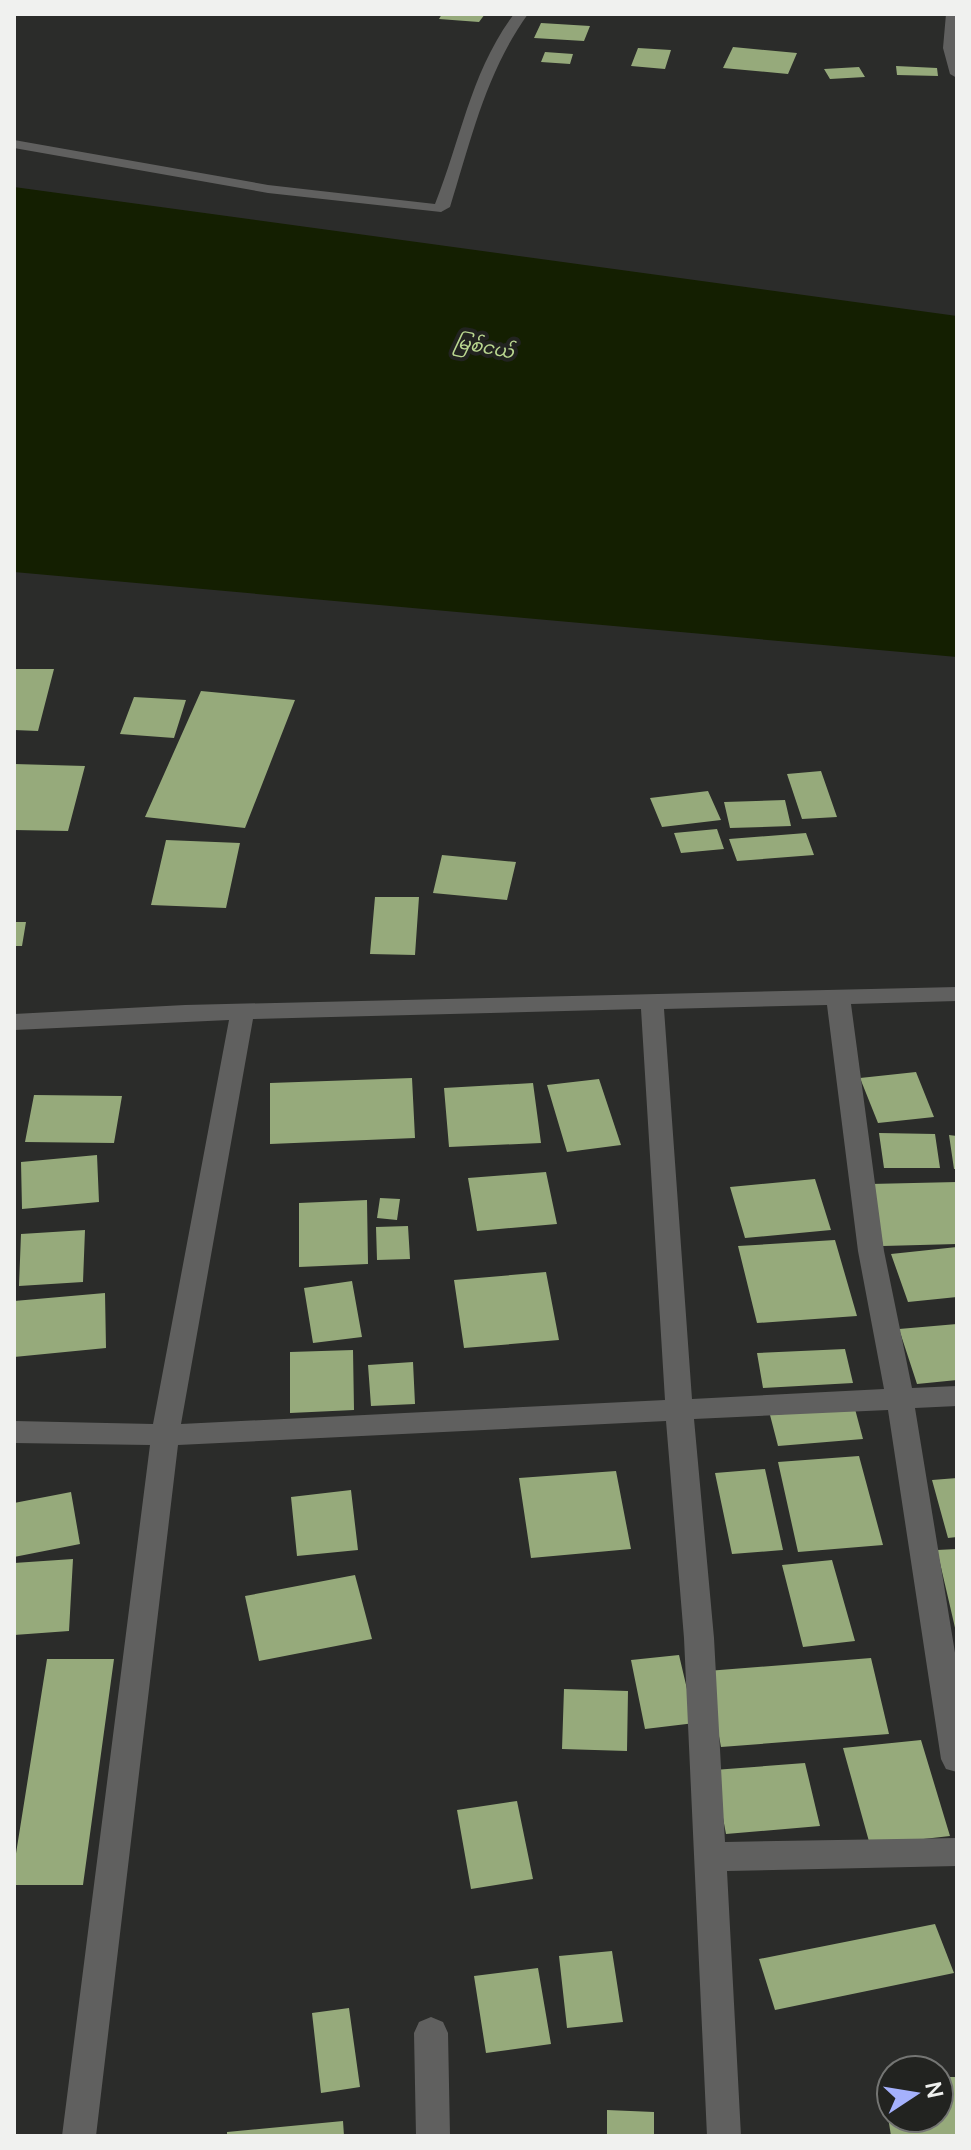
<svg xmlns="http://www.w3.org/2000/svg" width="971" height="2150" viewBox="0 0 971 2150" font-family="Manrope,'Noto Sans Myanmar',sans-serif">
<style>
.water{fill:#141f01}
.building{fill:#96aa7b}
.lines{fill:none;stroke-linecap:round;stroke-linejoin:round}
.minor{fill:#60605f;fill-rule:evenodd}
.labels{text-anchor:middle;stroke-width:8;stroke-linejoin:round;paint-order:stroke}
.far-water-label{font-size:18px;font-style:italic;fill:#bad790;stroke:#222320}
</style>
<rect width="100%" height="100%" fill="#2b2c2a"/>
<path class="water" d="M 14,187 L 957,316 L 957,657 L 14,572 Z"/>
<path class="building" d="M 442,14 L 485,14 L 479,22 L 439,19 Z
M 541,23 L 590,26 L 584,41 L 534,38 Z
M 733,47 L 797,53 L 788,74 L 723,68 Z
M 638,48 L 671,50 L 665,69 L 631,66 Z
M 545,52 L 573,54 L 570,64 L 541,62 Z
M 896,66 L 937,68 L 938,76 L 897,75 Z
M 859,67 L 865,77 L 830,79 L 824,69 Z
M 14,669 L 54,669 L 38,731 L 14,730 Z
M 201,691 L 295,700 L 245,828 L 145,817 Z
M 134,697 L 186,700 L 174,738 L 120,734 Z
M 14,764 L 85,766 L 68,831 L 14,830 Z
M 821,771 L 837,817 L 802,819 L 787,774 Z
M 708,791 L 721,820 L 662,827 L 650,798 Z
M 785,800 L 791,826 L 730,828 L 724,802 Z
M 717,829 L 724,849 L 681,853 L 674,833 Z
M 806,833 L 814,855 L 737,861 L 729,839 Z
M 166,840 L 240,843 L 226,908 L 151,905 Z
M 442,855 L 516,862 L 507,900 L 433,893 Z
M 375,897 L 419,897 L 415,955 L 370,954 Z
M 14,922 L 26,922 L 22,946 L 14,946 Z
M 916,1072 L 934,1117 L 878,1123 L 860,1078 Z
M 412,1078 L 415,1138 L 270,1144 L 270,1083 Z
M 599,1079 L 621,1145 L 567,1152 L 547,1085 Z
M 533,1083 L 541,1143 L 449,1147 L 444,1088 Z
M 34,1095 L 122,1096 L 114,1143 L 25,1142 Z
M 879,1133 L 935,1134 L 940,1168 L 884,1168 Z
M 949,1135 L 957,1136 L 957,1169 L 954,1169 Z
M 97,1155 L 99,1202 L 22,1209 L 21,1162 Z
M 546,1172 L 557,1224 L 477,1231 L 468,1178 Z
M 815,1179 L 831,1230 L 745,1238 L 730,1187 Z
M 957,1182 L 957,1244 L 883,1246 L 870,1184 Z
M 380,1198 L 400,1199 L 397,1220 L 377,1218 Z
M 367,1200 L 368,1264 L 299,1267 L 299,1203 Z
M 408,1226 L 410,1259 L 377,1260 L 376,1227 Z
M 85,1230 L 83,1282 L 19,1286 L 21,1234 Z
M 835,1240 L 857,1316 L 757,1323 L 738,1246 Z
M 957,1247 L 957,1297 L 908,1302 L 891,1254 Z
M 546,1272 L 559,1340 L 464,1348 L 454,1280 Z
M 352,1281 L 362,1337 L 313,1343 L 304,1288 Z
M 105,1293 L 106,1348 L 14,1357 L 14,1301 Z
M 957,1324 L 957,1380 L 917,1384 L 899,1329 Z
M 845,1349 L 853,1383 L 763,1388 L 757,1353 Z
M 353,1350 L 354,1410 L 290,1413 L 290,1352 Z
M 413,1362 L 415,1404 L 371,1406 L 368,1365 Z
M 855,1409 L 863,1439 L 778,1446 L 770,1415 Z
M 859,1456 L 883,1545 L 798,1552 L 778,1462 Z
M 765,1469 L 783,1550 L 732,1554 L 715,1473 Z
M 616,1471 L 631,1549 L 531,1558 L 519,1478 Z
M 957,1478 L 957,1537 L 948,1538 L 932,1480 Z
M 351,1490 L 358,1550 L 297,1556 L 291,1497 Z
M 71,1492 L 80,1544 L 14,1557 L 14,1503 Z
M 957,1549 L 957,1632 L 956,1632 L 937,1550 Z
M 73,1559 L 69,1631 L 14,1635 L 14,1563 Z
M 832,1560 L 855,1641 L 803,1647 L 782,1565 Z
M 355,1575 L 372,1639 L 259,1661 L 245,1596 Z
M 679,1655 L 695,1723 L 645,1729 L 631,1660 Z
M 871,1658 L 889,1734 L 721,1747 L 707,1671 Z
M 47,1659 L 114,1659 L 83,1885 L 14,1885 L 14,1866 Z
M 564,1689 L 628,1691 L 627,1751 L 562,1749 Z
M 921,1740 L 950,1836 L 870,1845 L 843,1748 Z
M 805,1763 L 820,1826 L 726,1834 L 714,1770 Z
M 517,1801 L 533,1879 L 471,1889 L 457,1810 Z
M 935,1924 L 954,1973 L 775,2010 L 759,1959 Z
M 612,1951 L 623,2022 L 567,2028 L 559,1956 Z
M 538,1968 L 551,2044 L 486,2053 L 474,1976 Z
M 349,2008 L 360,2087 L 321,2093 L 312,2013 Z
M 939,2077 L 957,2077 L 957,2136 L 891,2136 L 882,2078 L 891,2078 L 891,2118 L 939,2118 Z
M 607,2110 L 654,2112 L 654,2136 L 607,2136 Z
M 343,2121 L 344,2136 L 227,2136 L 227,2132 Z"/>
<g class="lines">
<path class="minor" d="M 514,14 L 528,14 C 486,72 471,140 450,207 L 441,212 L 268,193 L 14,148 L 14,140 L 268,185 L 435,204 C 461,139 471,71 514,14 Z
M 946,14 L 957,14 L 957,78 L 950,74 L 943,48 Z
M 957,987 L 957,1001 L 851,1004 L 884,1251 L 912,1388 L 957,1386 L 957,1406 L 915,1408 L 957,1665 L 957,1772 L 946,1769 L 941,1759 L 888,1410 L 694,1419 L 714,1638 L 725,1842 L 957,1838 L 957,1866 L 727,1871 L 741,2136 L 707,2136 L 684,1638 L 666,1421 L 178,1445 L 96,2136 L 62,2136 L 150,1445 L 14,1443 L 14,1421 L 153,1424 L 229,1020 L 14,1030 L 14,1014 L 185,1005 ZM 827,1005 L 858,1251 L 884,1389 L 692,1399 L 664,1009 ZM 641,1009 L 665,1400 L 181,1424 L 253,1019 Z
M 431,2017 L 443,2022 L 448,2033 L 450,2136 L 416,2136 L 414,2033 L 419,2022 Z"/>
</g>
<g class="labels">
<g class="far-water-label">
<text transform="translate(484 347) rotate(11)" y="6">မြစ်ငယ်</text>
</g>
</g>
<rect width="971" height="2150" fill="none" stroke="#f0f1ef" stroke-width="32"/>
<g transform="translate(915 2094) rotate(78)"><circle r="38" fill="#222320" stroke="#747573" stroke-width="2"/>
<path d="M0-6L14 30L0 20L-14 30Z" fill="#a5b1fc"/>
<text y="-12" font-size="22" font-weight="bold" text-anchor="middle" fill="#f0f1ef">N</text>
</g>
</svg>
